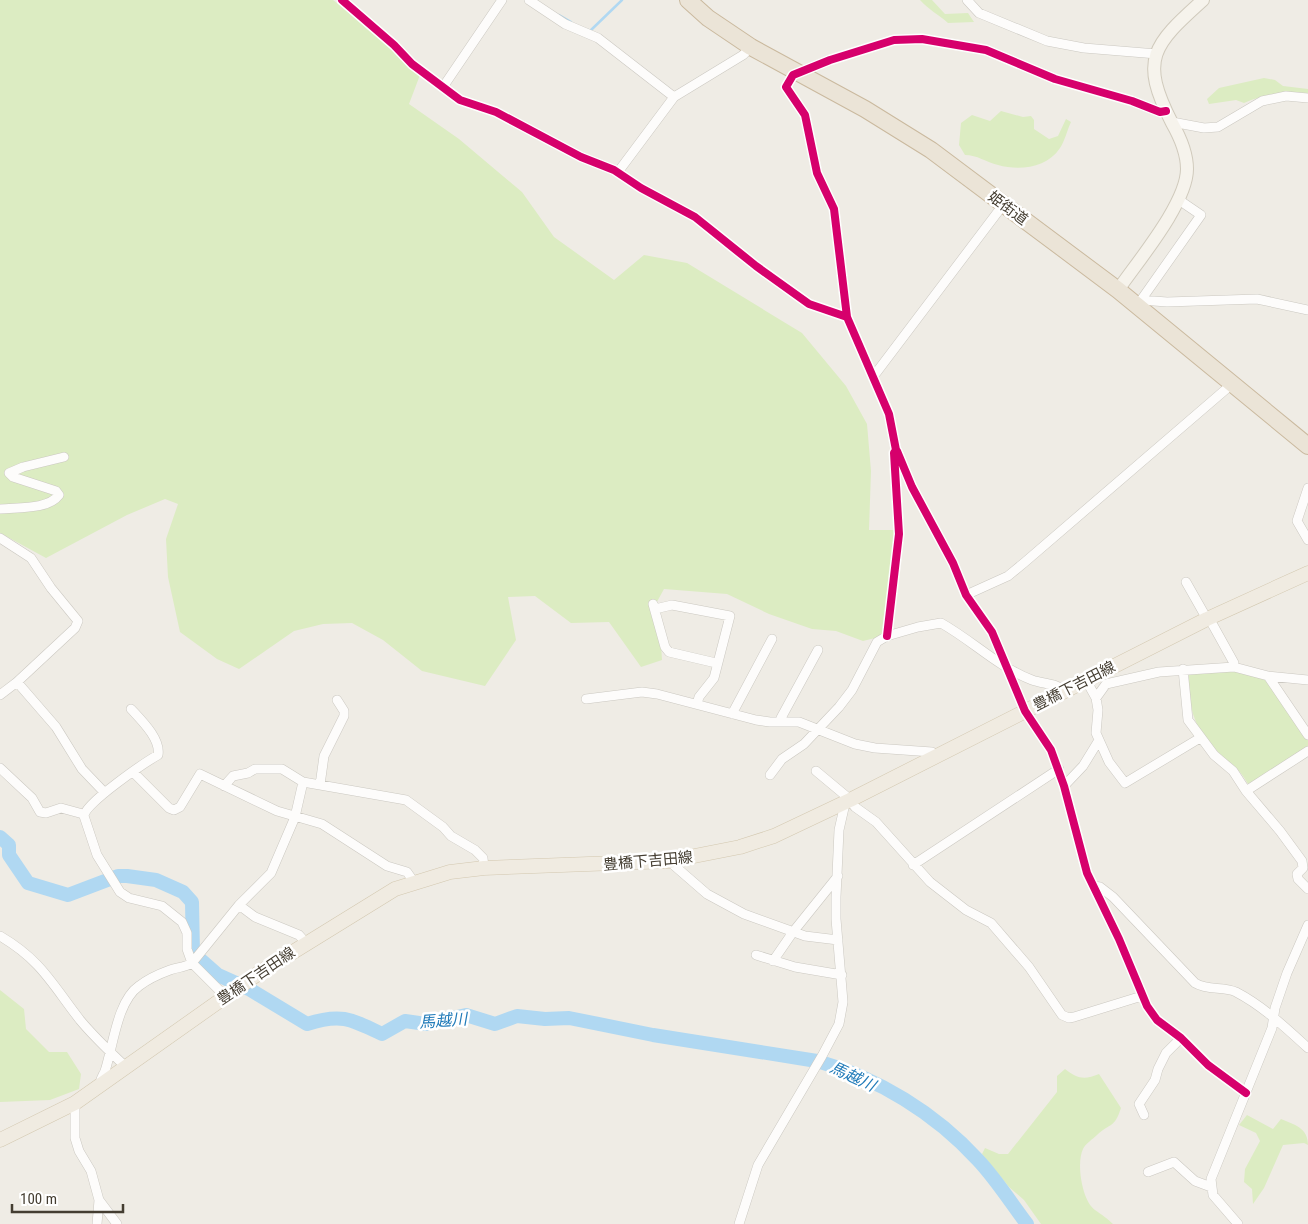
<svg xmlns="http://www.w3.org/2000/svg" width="1308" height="1224" viewBox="0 0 1308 1224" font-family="'Roboto Condensed','Noto Sans JP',sans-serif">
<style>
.green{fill:#dcecc2}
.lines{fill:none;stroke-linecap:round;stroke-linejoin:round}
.stream{stroke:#b0d8f2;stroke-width:2.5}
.river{stroke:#b0d8f2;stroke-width:14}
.street-casing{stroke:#cbc8c1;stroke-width:10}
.secondary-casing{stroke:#d0cabc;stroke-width:14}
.primary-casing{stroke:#d3c8b0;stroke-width:15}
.highway-casing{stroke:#cab99e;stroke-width:18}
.street{stroke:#fdfcfb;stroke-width:9}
.secondary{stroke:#f6f3ec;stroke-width:12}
.primary{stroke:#f0ebe1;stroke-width:14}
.highway{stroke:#ebe4d7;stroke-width:16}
.cycleway-casing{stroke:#fff;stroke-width:11}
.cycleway{stroke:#d6006c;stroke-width:8}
.labels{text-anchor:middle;stroke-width:5;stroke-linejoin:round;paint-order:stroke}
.street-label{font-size:15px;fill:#443d31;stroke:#fff}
.water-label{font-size:16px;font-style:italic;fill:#217bb9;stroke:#fff}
</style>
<rect width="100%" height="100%" fill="#efece5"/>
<path class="green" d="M 0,0 L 333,0 L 363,23 L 420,75 L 409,104 L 459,139 L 522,192 L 554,237 L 614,280 L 644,255 L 687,263 L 802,333 L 846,386 L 867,424 L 871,471 L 869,530 L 895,530 L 883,636 L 863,641 L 836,631 L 812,629 L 769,614 L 727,594 L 664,589 L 653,609 L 660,629 L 662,660 L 641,667 L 609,622 L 571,623 L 535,596 L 508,597 L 516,640 L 485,686 L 422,671 L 383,640 L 352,623 L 323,624 L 294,631 L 239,669 L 217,659 L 180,632 L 168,577 L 166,539 L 178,504 L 165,499 L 127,515 L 46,558 L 2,534 L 0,535 Z
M 920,0 L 932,0 L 945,14 L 968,13 L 974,22 L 948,23 C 938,14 929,10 920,0 Z
M 1264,78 L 1275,80 L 1283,86 L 1308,89 L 1308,93 C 1285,92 1266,93 1244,103 L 1236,100 L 1209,104 L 1207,99 L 1219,88 Z
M 1001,111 L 1023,117 L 1031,116 L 1034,120 L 1034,129 L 1049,139 L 1058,136 L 1066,119 L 1071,122 C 1067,130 1065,141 1060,148 C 1047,168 1019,171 998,165 C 986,162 977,155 965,155 L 959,145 L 961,123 L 972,115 L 990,121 Z
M 1236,669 L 1265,677 L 1308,740 L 1308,748 L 1294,759 L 1248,784 C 1237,765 1231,765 1217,751 C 1191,725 1189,705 1188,670 Z
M 0,990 L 24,1009 L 26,1029 L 49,1052 L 67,1052 L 81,1074 L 79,1089 L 50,1100 L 0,1102 Z
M 1065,1069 C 1077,1079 1085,1080 1099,1074 L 1121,1108 C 1114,1129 1111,1122 1097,1135 C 1093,1139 1085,1144 1083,1149 C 1076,1163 1082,1201 1095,1210 C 1102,1215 1107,1218 1113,1224 L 1041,1224 L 1024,1200 L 1009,1187 L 982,1154 L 985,1148 L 999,1154 L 1008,1154 L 1057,1092 L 1057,1076 Z
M 1247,1115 L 1273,1129 L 1281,1119 C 1294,1125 1308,1127 1308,1145 L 1304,1143 L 1283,1145 L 1264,1188 L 1253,1204 L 1252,1189 L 1244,1182 L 1245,1169 L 1260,1141 L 1256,1133 L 1239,1125 Z"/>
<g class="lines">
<path class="stream" d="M 559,15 L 571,22
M 588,30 L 590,31 L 622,0"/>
<path class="river" d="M 0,837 L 9,845 L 9,855 L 28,883 L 68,895 L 118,876 L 127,876 L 156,880 L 183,892 L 192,902 L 193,953 L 218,975 L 249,989 L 307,1024 C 341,1013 351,1019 382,1034 L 405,1021 L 426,1024 L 466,1015 L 495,1024 L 517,1016 L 545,1019 L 569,1018 L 653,1035 L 817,1061 C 878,1078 935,1113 978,1160 C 996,1179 1011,1203 1027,1224"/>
<g class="street-casing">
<path id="street" d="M 342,0 L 394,45 L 412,64 L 460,100 L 496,112 L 581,157 L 614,170 L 641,188 L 695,217 L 756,266 L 809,304 L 847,317
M 529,0 L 565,24 L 598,38 L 674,97
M 967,0 L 979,13 L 1047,41 L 1084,48 L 1157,54
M 443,87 L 502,0
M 1172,122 L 1204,128 L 1218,127 L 1262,101 L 1286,96 L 1308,98
M 618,172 L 674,97 L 743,55 L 751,47
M 1141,300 L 1167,302 L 1257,299 L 1308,310
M 1139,303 L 1201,215 L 1179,200
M 873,373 L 876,373 L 1003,205
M 897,452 L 912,487 L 953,563 L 966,595 L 992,632 L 1025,711 L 1051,750 L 1064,786 L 1087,873 L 1119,939 L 1147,1006 L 1157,1020 L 1181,1038 L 1208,1065 L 1246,1093
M 1308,488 L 1297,521 L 1308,540
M 0,509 C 17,507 48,510 59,495 L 56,491 L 13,477 L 9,473 L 23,467 L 64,457
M 0,538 L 31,558 L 51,588 L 78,621 L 75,628 L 17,682
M 1186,582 L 1207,619
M 966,595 L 1008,576 L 1025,562 L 1232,384
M 653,604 L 665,647 L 669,652 L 716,663
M 655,609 L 672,605 L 730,616 L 714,678 L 699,697 L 697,704
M 1209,618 L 1234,663 L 1234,667
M 887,636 L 899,534 L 894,453 L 896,450 L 889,414 L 847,317 L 834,209 L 817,173 L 805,115 L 786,87 L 793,75 L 830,60 L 894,40 L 922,39 L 986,50 L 1055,79 L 1132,101 L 1160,112 L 1166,111
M 1183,669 L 1188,720 L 1214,755 L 1233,771 L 1246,791 L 1280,831 L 1302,861 L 1303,868 L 1297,874 L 1298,879 L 1308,889
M 1268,676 L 1308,735
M 1086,680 L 1096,698 L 1098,710 L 1096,733 L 1109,762 L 1125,783 L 1200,738
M 0,695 L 17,682 L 56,727 L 82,769 L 104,792
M 1096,698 L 1106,684 L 1159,672 L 1234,667 L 1268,676 L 1308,680
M 586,699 L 642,692 L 657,694 L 756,720 L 770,722 L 799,722 L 855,744 L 875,748 L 932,752 L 936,757
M 131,709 C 141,720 161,739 158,755 C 144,763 84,804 84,816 L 97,855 L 120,892 L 129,898 L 162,906 L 182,922 L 187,933 L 187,949 L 192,963 L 225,996
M 732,714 L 772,639
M 781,722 L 781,718 L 818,650
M 0,768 L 32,798 L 40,812 L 46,813 L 61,808 L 83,814
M 816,771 L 846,796 L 855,807 L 876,822 L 930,882 L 966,910 L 991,923 L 1029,967 L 1062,1015 L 1069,1018 L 1074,1017 L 1142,996
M 134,773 L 169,808 L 174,810 L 180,807 L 200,774 L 277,811 L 322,824 L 387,866 L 407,872 L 414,882
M 770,775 L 782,759 L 804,744 L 839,707 L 852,690 L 877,642 L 887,636 L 918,627 L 941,623 C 973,641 998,667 1032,680 C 1043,684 1056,683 1065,691
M 320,785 L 324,756 L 344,716 L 344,711 L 337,700
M 224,786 L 233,776 L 248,773 L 255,769 L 282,769 L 303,782 L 406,800 L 443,827 L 451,836 L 475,850 L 483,858 L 484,868
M 1064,786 L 1083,766 L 1099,740
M 1246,791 L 1308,751
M 669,861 L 707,894 L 744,914 L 805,936 L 838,940
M 913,865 L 1059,769
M 1094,886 L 1100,887 L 1113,897 L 1195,983 C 1208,991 1223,986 1236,992 C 1263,1006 1286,1028 1308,1048
M 239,905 L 255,917 L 299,935 L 306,943
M 0,936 C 41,960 52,984 80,1020 C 94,1037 110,1052 126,1067
M 756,955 L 795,967 L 842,975
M 773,961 L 793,932 L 838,876
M 101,1085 C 99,1079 103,1076 105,1071 C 113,1047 117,1001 139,986 C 148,979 159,974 170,970 C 178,967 184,968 192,963 L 239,905 L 271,873 L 295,817 L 303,782
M 75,1103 L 75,1138 L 79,1151 L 91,1171 L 99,1200 L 117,1224
M 1144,1115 L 1139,1104 L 1155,1080 L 1158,1069 L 1166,1053 L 1181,1038
M 1148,1172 L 1174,1162 L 1195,1181 L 1211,1187
M 97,1224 L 99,1200
M 739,1224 L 758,1165 L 822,1056 L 839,1024 L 843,1002 L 836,919 L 836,897 L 839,830 L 844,808 L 843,804
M 1238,1224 L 1213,1195 L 1211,1179 L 1272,1028 L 1275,1008 L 1287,973 L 1308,925"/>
</g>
<g class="secondary-casing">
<path id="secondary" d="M 1118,290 C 1138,261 1187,203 1187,169 C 1187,152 1180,137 1172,123 C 1139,59 1153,45 1203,0"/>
</g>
<g class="primary-casing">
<path id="primary" d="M 0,1140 L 75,1103 L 259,973 L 395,889 L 450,872 L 484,868 L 669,861 L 740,847 L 774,836 L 850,800 L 1207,619 L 1308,573"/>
</g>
<g class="highway-casing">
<path id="highway" d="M 688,0 L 708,18 L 751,47 L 865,109 L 931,150 L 1118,290 L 1308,446"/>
</g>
<use href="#street" class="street"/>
<use href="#secondary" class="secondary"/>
<use href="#primary" class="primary"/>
<use href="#highway" class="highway"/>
<g class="cycleway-casing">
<path id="cycleway" d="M 342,0 L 394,45 L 412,64 L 460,100 L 496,112 L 581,157 L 614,170 L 641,188 L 695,217 L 756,266 L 809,304 L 847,317
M 897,451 L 912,487 L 953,563 L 966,595 L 992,632 L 1025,711 L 1051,750 L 1064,786 L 1087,873 L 1119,939 L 1147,1006 L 1157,1020 L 1181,1038 L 1208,1065 L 1246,1093
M 887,636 L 899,534 L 894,453 L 896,450 L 889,414 L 847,317 L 834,209 L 817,173 L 805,115 L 786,87 L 793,75 L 830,60 L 894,40 L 922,39 L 986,50 L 1055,79 L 1132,101 L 1160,112 L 1166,111"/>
</g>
<use href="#cycleway" class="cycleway"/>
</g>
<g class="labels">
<g class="street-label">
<text transform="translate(1008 208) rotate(37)" y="5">姫街道</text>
<text transform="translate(1074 686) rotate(-27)" y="5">豊橋下吉田線</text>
<text transform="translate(648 861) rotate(-5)" y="5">豊橋下吉田線</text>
<text transform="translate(256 976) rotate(-34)" y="5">豊橋下吉田線</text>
</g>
<g class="water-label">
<text transform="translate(443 1020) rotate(-4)" y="6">馬越川</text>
<text transform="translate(853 1076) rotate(25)" y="6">馬越川</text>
</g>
</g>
<path d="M12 1204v8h111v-8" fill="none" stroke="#443d31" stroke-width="2.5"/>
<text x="20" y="1204" font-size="15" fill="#443d31" stroke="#ffffff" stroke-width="4" paint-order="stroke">100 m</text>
</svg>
